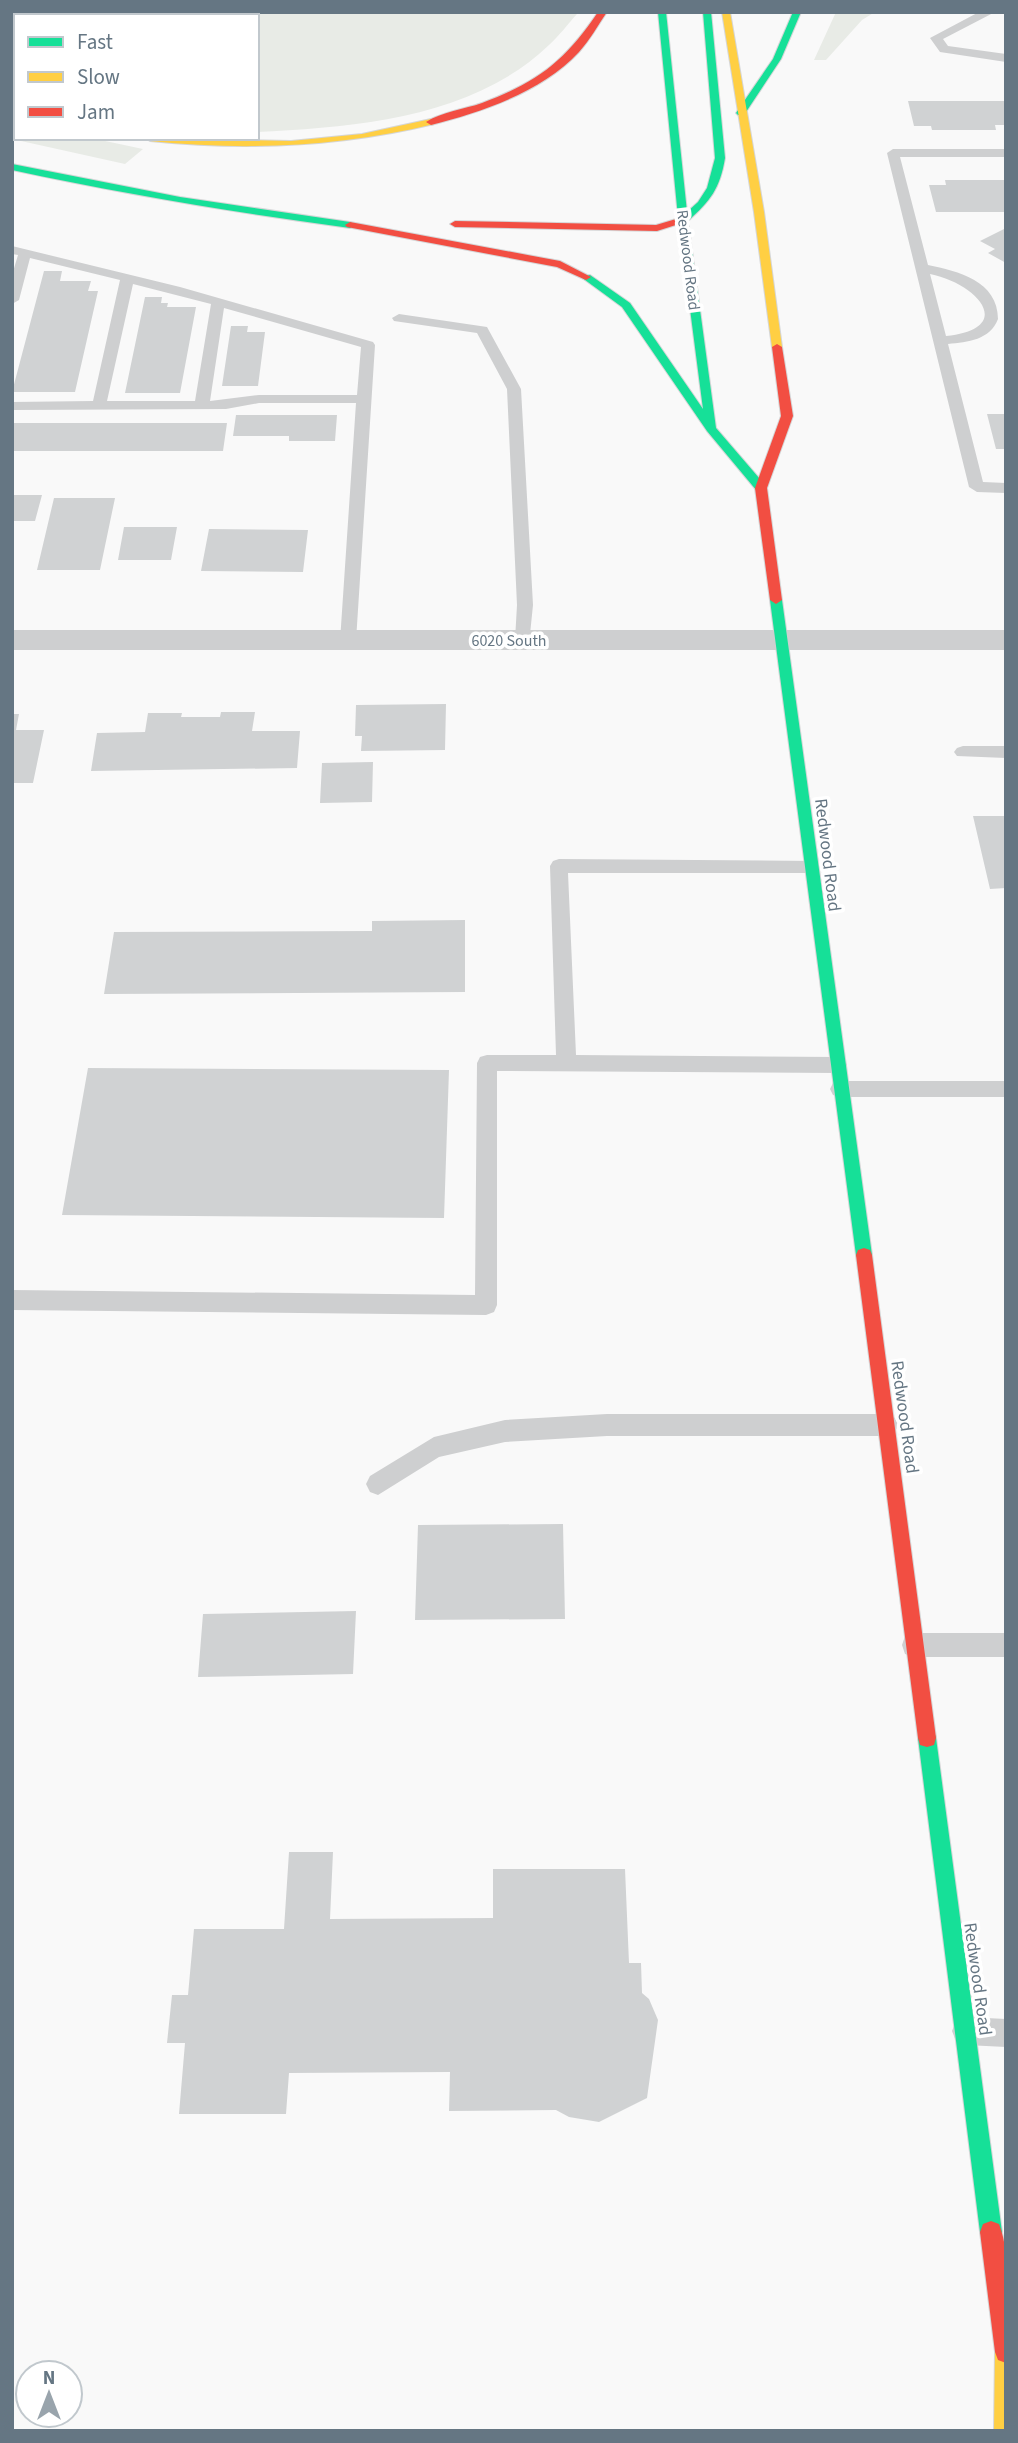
<svg xmlns="http://www.w3.org/2000/svg" width="1018" height="2443" viewBox="0 0 1018 2443" font-family="'Source Sans 3',sans-serif">
<style>
.green{fill:#e8ebe6}
.building{fill:#d0d2d3}
.lines{fill:none;stroke-linecap:round;stroke-linejoin:round}
.fast-casing{stroke:#d5d6d7;stroke-width:2}
.slow-casing{stroke:#d5d6d7;stroke-width:2}
.jam-casing{stroke:#d5d6d7;stroke-width:2}
.lane{fill:#cecfd0;fill-rule:evenodd}
.street{fill:#cecfd0;fill-rule:evenodd}
.fast{fill:#16e098;fill-rule:evenodd}
.slow{fill:#ffcf43;fill-rule:evenodd}
.jam{fill:#f24e42;fill-rule:evenodd}
.labels{text-anchor:middle;stroke-width:7;stroke-linejoin:round;paint-order:stroke}
.far-street-label{font-size:16px;fill:#657683;stroke:#fff}
.street-label{font-size:18px;fill:#657683;stroke:#fff}
</style>
<rect width="100%" height="100%" fill="#f9f9f9"/>
<path class="green" d="M 12,12 L 576,12 L 577,14 C 568,24 559,36 549,45 C 473,118 356,127 257,132 L 257,16 L 16,16 L 16,68 L 12,65 Z
M 836,12 L 875,12 L 862,20 L 826,60 L 814,60 Z
M 12,112 L 16,115 L 16,138 L 91,138 L 143,149 L 125,164 L 12,139 Z"/>
<path class="building" d="M 908,101 L 1006,101 L 1006,125 L 995,125 L 996,130 L 932,130 L 931,126 L 914,126 Z
M 945,180 L 1006,180 L 1006,212 L 936,212 L 929,185 L 946,185 Z
M 1006,228 L 1006,263 L 988,253 L 995,249 L 980,241 Z
M 44,271 L 62,271 L 60,281 L 91,281 L 88,291 L 98,291 L 75,392 L 12,392 Z
M 145,297 L 162,297 L 161,303 L 168,303 L 167,307 L 196,307 L 180,393 L 125,393 Z
M 231,326 L 248,326 L 247,332 L 265,332 L 258,386 L 222,386 Z
M 987,414 L 1006,414 L 1006,449 L 996,449 Z
M 236,415 L 337,415 L 335,441 L 289,441 L 289,436 L 233,436 Z
M 12,423 L 227,423 L 223,451 L 12,451 Z
M 12,495 L 42,495 L 35,521 L 12,521 Z
M 54,498 L 115,498 L 100,570 L 37,570 Z
M 124,527 L 177,527 L 171,560 L 118,560 Z
M 209,529 L 308,530 L 303,572 L 201,571 Z
M 446,704 L 445,750 L 361,751 L 362,736 L 355,736 L 356,705 Z
M 221,712 L 255,712 L 252,731 L 300,731 L 297,768 L 91,771 L 97,733 L 145,732 L 148,713 L 182,713 L 181,717 L 220,717 Z
M 12,714 L 19,714 L 16,730 L 44,730 L 33,783 L 12,783 Z
M 373,762 L 372,802 L 320,803 L 322,763 Z
M 973,816 L 1006,816 L 1006,888 L 990,889 Z
M 465,920 L 465,992 L 104,994 L 114,932 L 372,931 L 372,921 Z
M 88,1068 L 449,1070 L 444,1218 L 62,1215 Z
M 563,1524 L 565,1619 L 415,1620 L 418,1525 Z
M 356,1611 L 353,1674 L 198,1677 L 203,1614 Z
M 289,1852 L 333,1852 L 330,1919 L 493,1918 L 493,1869 L 625,1869 L 629,1963 L 641,1963 L 642,1993 L 649,1999 L 658,2020 L 647,2098 L 599,2122 L 569,2117 L 556,2110 L 449,2111 L 450,2072 L 289,2073 L 286,2114 L 179,2114 L 185,2043 L 167,2043 L 172,1995 L 188,1995 L 194,1929 L 284,1929 Z"/>
<g class="lines">
<g class="fast-casing">
<path id="fast" d="M 658,12 L 666,12 L 687,212 L 698,202 L 707,188 L 715,158 L 703,12 L 711,12 L 725,158 C 720,189 710,201 688,221 L 716,428 L 765,485 L 767,488 L 761,492 L 757,491 L 707,431 L 622,307 L 581,277 L 590,275 L 630,303 L 703,409 L 679,224 L 671,222 L 678,217 Z
M 793,12 L 801,12 L 781,59 L 744,115 L 738,115 L 736,113 L 773,59 Z
M 12,164 L 180,197 L 350,222 L 355,225 L 350,228 C 237,213 124,194 12,170 Z
M 776,596 L 782,600 L 872,1255 L 870,1260 L 864,1262 L 858,1260 L 856,1255 L 770,600 Z
M 927,1729 L 934,1731 L 936,1738 L 1002,2232 L 999,2240 L 991,2243 L 983,2240 L 980,2232 L 918,1738 L 920,1731 Z"/>
</g>
<g class="slow-casing">
<path id="slow" d="M 722,12 L 730,12 L 764,212 L 782,347 L 777,350 L 772,347 L 754,212 Z
M 431,119 L 434,120 L 434,124 C 340,147 247,151 150,141 L 145,138 L 291,141 L 362,134 Z
M 1006,2340 L 1006,2431 L 994,2431 L 995,2351 L 998,2343 Z"/>
</g>
<g class="jam-casing">
<path id="jam" d="M 598,12 L 607,12 C 598,25 590,40 579,52 C 542,92 482,112 431,125 L 426,122 C 441,112 465,109 482,103 C 538,82 565,61 598,12 Z
M 12,86 L 16,87 L 16,94 L 12,93 Z
M 676,219 L 681,222 L 679,224 L 657,231 L 455,227 L 450,224 L 455,221 L 656,225 Z
M 350,222 L 560,261 L 591,277 L 586,280 L 557,267 L 347,227 L 345,225 Z
M 777,344 L 782,347 L 793,416 L 767,488 L 782,600 L 776,604 L 770,600 L 755,488 L 781,416 L 772,347 Z
M 864,1248 L 870,1250 L 872,1255 L 936,1738 L 934,1745 L 927,1747 L 920,1745 L 918,1738 L 856,1255 L 858,1250 Z
M 991,2221 L 999,2224 C 1013,2258 1006,2325 1006,2363 L 998,2360 L 995,2352 L 980,2232 L 983,2224 Z"/>
</g>
<path class="lane" d="M 979,12 L 995,12 L 943,39 L 948,46 L 1006,54 L 1006,62 L 940,52 L 930,38 Z
M 893,149 L 1006,149 L 1006,157 L 900,157 L 928,265 C 958,271 998,281 998,319 C 990,340 968,342 948,344 L 983,482 L 1006,483 L 1006,493 L 977,492 L 969,487 L 887,153 ZM 930,274 C 976,283 1018,328 946,336 Z
M 12,246 L 180,287 L 373,342 L 375,345 L 356,641 L 354,645 L 348,647 L 340,641 L 356,403 L 259,403 L 226,409 L 12,410 L 12,402 L 93,401 L 120,280 L 30,258 L 19,300 L 12,304 L 12,275 L 18,255 L 12,254 ZM 133,284 L 211,304 L 195,401 L 107,401 ZM 224,308 L 361,347 L 357,395 L 259,395 L 210,401 Z
M 399,314 L 487,327 L 521,389 L 533,605 L 529,644 L 517,644 L 515,640 L 517,605 L 507,389 L 477,333 L 394,321 L 392,318 Z
M 963,746 L 1006,746 L 1006,758 L 957,756 L 954,752 L 957,748 Z
M 559,859 L 816,861 L 819,866 L 816,871 L 810,873 L 568,873 L 576,1055 L 837,1057 L 844,1059 L 847,1065 L 844,1071 L 837,1073 L 497,1071 L 497,1305 L 494,1312 L 486,1315 L 12,1310 L 12,1290 L 475,1295 L 477,1063 L 480,1057 L 487,1055 L 556,1055 L 550,866 L 553,861 Z
M 840,1081 L 1006,1081 L 1006,1097 L 840,1097 L 833,1095 L 830,1089 L 833,1083 Z
M 607,1414 L 887,1414 L 895,1418 L 898,1425 L 895,1432 L 887,1436 L 607,1436 L 505,1442 L 439,1457 L 378,1495 L 370,1492 L 366,1484 L 370,1476 L 434,1437 L 505,1420 Z
M 914,1633 L 1006,1633 L 1006,1657 L 914,1657 L 905,1654 L 902,1645 L 905,1636 Z
M 966,2017 L 1006,2019 L 1006,2047 L 966,2045 L 956,2041 L 952,2031 L 956,2021 Z"/>
<path class="street" d="M 12,630 L 1006,630 L 1006,650 L 12,650 Z"/>
<use href="#fast" class="fast"/>
<use href="#slow" class="slow"/>
<use href="#jam" class="jam"/>
</g>
<g class="labels">
<g class="far-street-label">
<text transform="translate(689 260) rotate(83)" y="6">Redwood Road</text>
<text x="509" y="646">6020 South</text>
</g>
<g class="street-label">
<text transform="translate(828 855) rotate(83)" y="6">Redwood Road</text>
<text transform="translate(905 1417) rotate(82)" y="6">Redwood Road</text>
<text transform="translate(978 1979) rotate(82)" y="6">Redwood Road</text>
</g>
</g>
<rect width="1018" height="2443" fill="none" stroke="#657683" stroke-width="28"/>
<rect x="14" y="14" width="245" height="126" fill="#ffffff" stroke="#c1c8cd" stroke-width="2"/>
<rect x="28" y="37" width="35" height="10" fill="#16e098" stroke="#c1c8cd" stroke-width="2"/>
<text x="77" y="49" font-size="21" fill="#657683">Fast</text>
<rect x="28" y="72" width="35" height="10" fill="#ffcf43" stroke="#c1c8cd" stroke-width="2"/>
<text x="77" y="84" font-size="21" fill="#657683">Slow</text>
<rect x="28" y="107" width="35" height="10" fill="#f24e42" stroke="#c1c8cd" stroke-width="2"/>
<text x="77" y="119" font-size="21" fill="#657683">Jam</text>
<g transform="translate(49 2394)"><circle r="33" fill="#ffffff" stroke="#c1c8cd" stroke-width="2"/>
<path d="M0-5L12 26L0 18L-12 26Z" fill="#99a4ac"/>
<text y="-10" font-size="19" font-weight="bold" text-anchor="middle" fill="#657683">N</text>
</g>
</svg>
